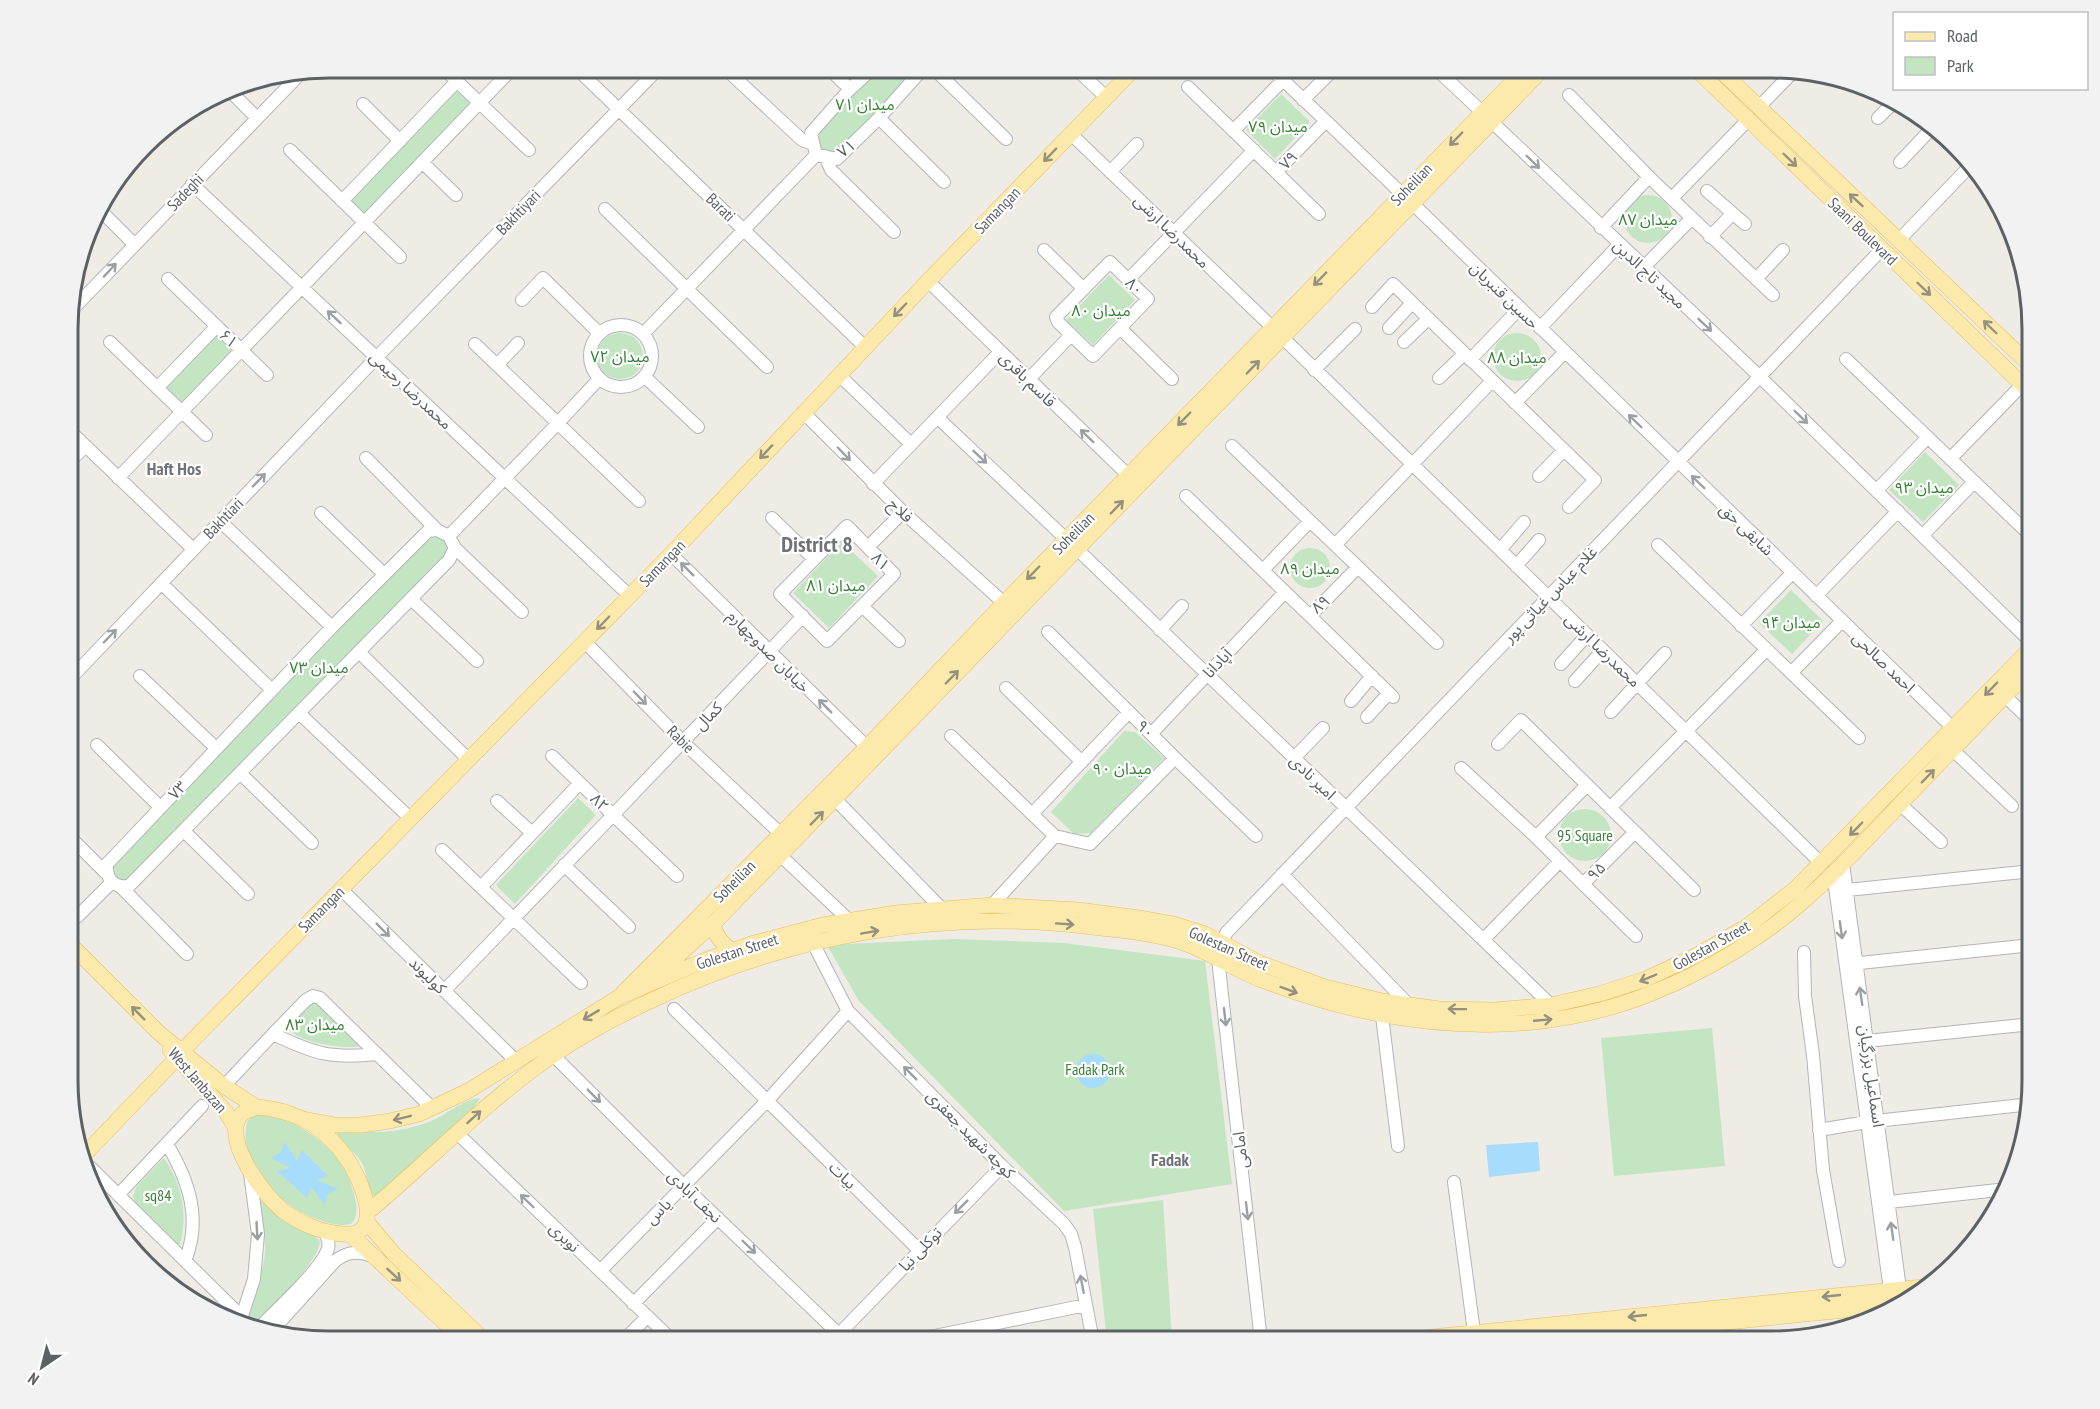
<svg xmlns="http://www.w3.org/2000/svg" width="2100" height="1409" viewBox="0 0 2100 1409" font-family="'PT Sans Narrow','Noto Sans Arabic',sans-serif">
<style>
.green{fill:#c4e5c2}
.water{fill:#a7dcfc}
.lines{fill:none;stroke-linecap:round;stroke-linejoin:round}
.minor-casing{stroke:#b2b5b9;stroke-width:14}
.major-casing{stroke:#edbc5f;stroke-width:16}
.minor{stroke:#fff;stroke-width:12}
.major{stroke:#fceaac;stroke-width:15}
.oneway{stroke:#94917e}
.oneway2{stroke:#9da0a3}
.labels{text-anchor:middle;stroke-width:4.5;stroke-linejoin:round;paint-order:stroke}
.park-label{font-size:16px;fill:#388137;stroke:#fff}
.street-label{font-size:16px;fill:#5c6165;stroke:#fff}
.neighbourhood-label{font-size:18px;font-weight:bold;fill:#6d7377;stroke:#fff}
.district-label{font-size:22px;font-weight:bold;fill:#6d7377;stroke:#fff}
.rim{fill:none;stroke:#5c6165;stroke-width:3}
</style>
<rect width="100%" height="100%" fill="#eeece5"/>
<path class="green" d="M 873,68 L 920,68 L 837,159 L 816,155 L 811,133 Z
M 457,91 L 471,104 L 365,214 L 350,200 Z
M 1281,94 L 1310,122 L 1275,159 L 1246,130 Z
M1624 219a24 24 0 1 1 48 0a24 24 0 1 1-48 0Z
M 1109,275 L 1135,300 L 1093,345 L 1066,320 Z
M597 356a23 23 0 1 1 46 0a23 23 0 1 1-46 0Z
M1493 357a24 24 0 1 1 48 0a24 24 0 1 1-48 0Z
M 216,335 L 233,351 L 183,404 L 166,388 Z
M 1925,452 L 1959,485 L 1923,522 L 1889,490 Z
M 438,530 L 455,548 L 121,887 L 107,864 L 428,531 Z
M 842,542 L 878,576 L 829,628 L 793,593 Z
M1290 568a20 20 0 1 1 40 0a20 20 0 1 1-40 0Z
M 1791,590 L 1823,621 L 1792,654 L 1759,623 Z
M 1124,731 L 1135,732 L 1164,758 L 1091,833 L 1074,834 L 1051,812 Z
M 578,798 L 596,815 L 515,904 L 496,885 Z
M1559 835a26 26 0 1 1 52 0a26 26 0 1 1-52 0Z
M 952,939 L 1064,943 L 1205,961 L 1232,1184 L 1064,1211 L 859,1001 L 827,945 Z
M 315,1002 L 357,1041 L 360,1046 C 343,1050 300,1042 289,1030 C 291,1020 305,1006 315,1002 Z
M 1712,1028 L 1725,1166 L 1614,1176 L 1601,1038 Z
M 480,1098 L 475,1106 L 378,1195 L 373,1196 C 366,1187 368,1174 362,1163 C 355,1151 342,1145 336,1133 L 341,1130 C 375,1133 396,1134 429,1122 C 447,1115 461,1100 480,1098 Z
M 260,1114 C 304,1121 346,1152 355,1198 C 357,1208 358,1216 351,1224 C 339,1227 329,1223 319,1220 C 280,1207 237,1165 247,1122 L 252,1116 Z
M 164,1158 C 182,1184 188,1214 180,1245 L 172,1242 L 136,1205 L 133,1196 L 137,1186 Z
M 1163,1200 L 1172,1340 L 1107,1341 L 1093,1209 Z
M 261,1201 L 281,1218 L 314,1235 L 320,1241 C 317,1265 273,1305 255,1324 L 250,1322 L 249,1317 C 255,1296 263,1273 265,1252 C 266,1236 258,1215 261,1201 Z"/>
<path class="water" d="M1076 1071a17 17 0 1 1 34 0a17 17 0 1 1-34 0Z
M 285,1142 L 297,1161 L 302,1150 L 328,1176 L 317,1180 L 338,1189 L 327,1194 L 325,1205 L 311,1187 L 307,1198 L 277,1171 L 291,1168 L 271,1158 L 281,1152 Z
M 1538,1142 L 1540,1171 L 1489,1177 L 1486,1145 Z"/>
<g class="lines">
<g class="minor-casing">
<path id="minor" d="M 443,68 L 529,150
M 576,68 L 865,347
M 828,68 L 850,89
M 873,68 L 850,89 L 811,133 L 816,155 L 837,159 L 879,118 L 921,71 L 920,68
M 933,68 L 1006,139
M 1075,68 L 1106,97
M 1270,68 L 1283,80
M 1435,68 L 1482,112
M 730,73 L 802,140 L 813,144
M 1188,87 L 1276,172 L 1326,121 L 1283,80 L 1233,131
M 227,88 L 257,118
M 1569,95 L 1649,177
M 1303,100 L 1335,68
M 363,104 L 400,141
M 1758,108 L 1794,71
M 879,118 L 944,182
M 1878,118 L 1895,101
M 1326,121 L 1402,194
M 1491,121 L 1759,376 L 2032,643
M 1071,134 L 1273,328
M 290,150 L 400,257
M 825,156 L 831,170 L 894,232
M 422,162 L 456,195
M 1900,162 L 1932,128
M 1110,172 L 1137,144
M 1276,172 L 1319,214
M 192,184 L 630,596
M 1707,191 L 1745,224
M 1672,198 L 1748,120
M 342,201 L 457,81
M 1412,203 L 1953,728
M 98,208 L 134,244
M 605,209 L 767,367
M 1601,228 L 1649,177 L 1773,295
M 1710,237 L 1732,214
M 1899,240 L 1969,167
M 1044,250 L 1084,289
M 1110,262 L 1148,299 L 1093,356 L 1058,322 L 1056,317 Z
M 1643,268 L 1691,219
M 168,279 L 267,375
M 1756,279 L 1783,250
M 1128,280 L 1254,150
M 928,281 L 1129,476
M 522,300 L 543,278 L 599,333
M 1372,307 L 1393,284 L 1595,480 L 1569,507
M 70,312 L 301,73
M590 356a31 31 0 1 1 62 0a31 31 0 1 1-62 0Z
M 1120,328 L 1172,379
M 1389,328 L 1412,303
M 1540,328 L 1619,245
M 643,334 L 816,155
M 1282,337 L 1821,863
M 110,342 L 206,435
M 1404,342 L 1428,319
M 475,344 L 639,501
M 1846,359 L 2032,537
M 1470,360 L 1519,309
M 497,365 L 518,343
M 1314,370 L 1355,329
M 839,375 L 911,444
M 645,377 L 698,427
M 1439,378 L 1464,354
M 1028,380 L 1071,335
M 157,388 L 217,326
M 1515,403 L 1564,353
M 803,412 L 903,512 L 1004,603
M 937,417 L 1066,539
M 70,431 L 193,549
M 1232,446 L 1310,521
M 366,458 L 437,530
M 1950,459 L 2022,385
M 70,461 L 86,446
M 1539,476 L 1564,450
M 118,478 L 513,68
M 873,484 L 1000,352
M 1877,490 L 1928,437
M 1186,496 L 1310,616 L 1358,567 L 1310,521 L 1263,570
M 321,513 L 384,574
M 772,518 L 814,559
M 220,521 L 332,627
M 847,526 L 894,574 L 827,641 L 780,594 Z
M 437,530 L 449,536 L 455,548 L 449,560 L 129,886 C 114,888 106,880 107,864 L 332,627 L 428,531 Z
M 1923,535 L 1974,482
M 449,536 L 558,423 L 599,379
M 1335,545 L 1492,381
M 1658,545 L 1859,738
M 868,547 L 903,512
M 455,548 L 522,612
M 1077,549 L 1551,1005
M 1500,550 L 1524,522
M 671,554 L 867,747
M 1516,566 L 1539,540
M 1358,567 L 1437,643
M 161,583 L 272,690
M 1816,596 L 1898,511
M 411,599 L 477,661
M 862,606 L 899,641
M 1310,616 L 1393,697
M 1741,626 L 1792,573
M 1160,630 L 1182,606
M 1048,632 L 1129,712
M 585,642 L 683,742 L 781,834
M 360,653 L 469,760
M 1561,664 L 1587,635
M 1791,673 L 1842,621
M 140,676 L 216,748
M 70,679 L 377,357 L 659,68
M 1575,681 L 1603,650
M 1006,688 L 1082,762
M 2005,696 L 2032,722
M 1351,701 L 1372,676
M 1129,712 L 1175,758 L 1090,844 L 1055,836 L 1032,814 Z
M 1611,712 L 1665,653
M 300,714 L 411,819
M 1367,717 L 1389,693
M 1151,734 L 1285,592
M 951,736 L 1032,814
M 1498,744 L 1521,720 L 1635,832 L 1583,884 L 1536,837 L 1587,785
M 97,745 L 160,807
M 1953,750 L 2012,806
M 1175,758 L 1256,836
M 1294,758 L 1323,728
M 1461,768 L 1536,837
M 241,774 L 312,843
M 835,799 L 942,909
M 497,801 L 532,833
M 1900,804 L 1941,842
M 1610,808 L 1766,650
M 184,831 L 248,894
M 1635,832 L 1694,890
M 70,837 L 106,873
M 442,850 L 581,983
M 780,855 L 850,921
M 1843,863 L 1900,1289
M 564,865 L 629,927
M 1833,872 L 1890,1290
M 1282,874 L 1409,1005
M 677,876 L 613,815 L 803,616
M 1583,884 L 1636,936
M 121,887 L 187,954
M 481,887 L 580,783
M 341,889 L 516,1061
M 1847,890 L 2032,871
M 992,905 L 1055,836
M 77,917 L 111,883
M 1483,940 L 1560,861
M 1222,941 L 1227,932 L 1882,249
M 813,943 L 848,1011 L 1002,1166 L 1064,1224 L 1071,1234 L 1075,1247 L 1093,1341
M 1804,952 L 1805,996 L 1813,1055 L 1823,1170 L 1839,1261
M 1218,959 L 1261,1341
M 1850,964 L 2032,945
M 444,991 L 613,815 L 552,756
M 674,1009 L 919,1250
M 1382,1016 L 1398,1146
M 273,1034 C 315,1054 331,1059 377,1054
M 1867,1041 L 2032,1024
M 553,1055 L 684,1186 L 846,1341
M 224,1086 L 273,1034 L 306,1000 L 313,996 L 320,998 L 432,1108
M 1819,1130 L 1867,1122 L 2031,1104
M 456,1132 L 673,1341
M 167,1144 C 189,1181 202,1219 185,1261
M 87,1164 L 242,1317
M 1454,1182 L 1474,1332
M 118,1195 L 202,1106
M 1889,1202 L 2007,1189
M 600,1271 L 767,1101 L 848,1011
M 633,1304 L 718,1218
M 240,1322 L 254,1279 L 258,1234 L 250,1173
M 257,1330 C 274,1312 321,1270 328,1249 C 330,1242 327,1237 325,1231
M 1640,1331 L 1651,1341
M 271,1332 L 335,1261 C 348,1251 358,1251 373,1256
M 839,1334 L 1002,1166
M 320,1339 L 321,1340
M 437,1341 L 438,1340
M 623,1341 L 647,1317
M 910,1341 L 1086,1305"/>
</g>
<g class="major-casing">
<path id="major" d="M 1695,68 L 2032,394
M 1718,68 L 2032,367
M 717,920 L 713,925 C 716,937 722,943 732,951
M 70,944 L 159,1033 L 224,1086 L 256,1107
M 656,976 L 717,920 L 1544,68
M 623,993 L 867,747 L 1004,603 L 1526,68
M 170,1050 L 226,1112 L 236,1128
M 182,1051 L 671,554 L 928,281 L 1135,68
M 256,1107 C 278,1108 302,1116 320,1130 C 329,1137 338,1146 345,1156 C 359,1175 389,1238 342,1234 C 323,1233 302,1224 286,1213 C 266,1199 222,1141 240,1116 C 244,1111 250,1110 256,1107 Z
M 303,1119 L 335,1125 L 361,1125 L 390,1121 L 419,1114 L 468,1091 L 619,997 L 672,974 L 711,958 L 751,944 L 823,925 L 896,913 L 992,905 L 1078,910 L 1139,918 L 1173,924 L 1205,934 L 1260,963 L 1325,987 L 1382,1001 L 1439,1009 L 1495,1010 L 1551,1005 L 1599,994 L 1646,979 L 1697,955 L 1746,927 L 1795,889 L 2032,647
M 84,1155 L 176,1059
M 368,1212 C 429,1161 483,1104 549,1058 C 580,1036 614,1018 648,1002 C 788,934 947,907 1101,928 C 1123,930 1146,933 1167,938 C 1202,946 1230,968 1262,980 C 1386,1028 1526,1044 1652,993 C 1707,971 1762,938 1806,899 C 1841,868 1874,832 1906,798 C 1948,754 1990,711 2032,668
M 366,1221 L 394,1254 L 485,1341
M 351,1235 L 464,1341
M 1393,1341 L 1923,1287
M 1538,1341 L 1905,1304"/>
</g>
<use href="#minor" class="minor"/>
<use href="#major" class="major"/>
</g>
<defs><path id="oneway-shaft" d="M-6 0H5M1.5-3L5.5 0L1.5 3" fill="none" stroke-width="1.6" stroke-linecap="round" stroke-linejoin="round" transform="scale(1.5)"/></defs>
<g class="oneway">
<use href="#oneway-shaft" transform="translate(1456 139) rotate(134)"/>
<use href="#oneway-shaft" transform="translate(1050 155) rotate(134)"/>
<use href="#oneway-shaft" transform="translate(1790 160) rotate(44)"/>
<use href="#oneway-shaft" transform="translate(1856 200) rotate(-137)"/>
<use href="#oneway-shaft" transform="translate(1320 279) rotate(134)"/>
<use href="#oneway-shaft" transform="translate(1924 289) rotate(44)"/>
<use href="#oneway-shaft" transform="translate(900 310) rotate(134)"/>
<use href="#oneway-shaft" transform="translate(1990 327) rotate(-136)"/>
<use href="#oneway-shaft" transform="translate(1253 367) rotate(-46)"/>
<use href="#oneway-shaft" transform="translate(1184 419) rotate(134)"/>
<use href="#oneway-shaft" transform="translate(766 452) rotate(133)"/>
<use href="#oneway-shaft" transform="translate(1117 507) rotate(-46)"/>
<use href="#oneway-shaft" transform="translate(1033 573) rotate(134)"/>
<use href="#oneway-shaft" transform="translate(603 623) rotate(134)"/>
<use href="#oneway-shaft" transform="translate(952 677) rotate(-46)"/>
<use href="#oneway-shaft" transform="translate(1991 689) rotate(134)"/>
<use href="#oneway-shaft" transform="translate(1928 776) rotate(-46)"/>
<use href="#oneway-shaft" transform="translate(817 818) rotate(-46)"/>
<use href="#oneway-shaft" transform="translate(1856 829) rotate(134)"/>
<use href="#oneway-shaft" transform="translate(1065 924) rotate(4)"/>
<use href="#oneway-shaft" transform="translate(870 932) rotate(-10)"/>
<use href="#oneway-shaft" transform="translate(1648 978) rotate(157)"/>
<use href="#oneway-shaft" transform="translate(1289 990) rotate(20)"/>
<use href="#oneway-shaft" transform="translate(1457 1009) rotate(-179)"/>
<use href="#oneway-shaft" transform="translate(138 1013) rotate(-135)"/>
<use href="#oneway-shaft" transform="translate(591 1015) rotate(149)"/>
<use href="#oneway-shaft" transform="translate(1543 1020) rotate(-5)"/>
<use href="#oneway-shaft" transform="translate(474 1117) rotate(-42)"/>
<use href="#oneway-shaft" transform="translate(402 1118) rotate(166)"/>
<use href="#oneway-shaft" transform="translate(394 1275) rotate(43)"/>
<use href="#oneway-shaft" transform="translate(1831 1296) rotate(174)"/>
<use href="#oneway-shaft" transform="translate(1637 1316) rotate(174)"/>
</g>
<g class="oneway2">
<use href="#oneway-shaft" transform="translate(1533 162) rotate(44)"/>
<use href="#oneway-shaft" transform="translate(110 270) rotate(-47)"/>
<use href="#oneway-shaft" transform="translate(334 317) rotate(-137)"/>
<use href="#oneway-shaft" transform="translate(1705 325) rotate(43)"/>
<use href="#oneway-shaft" transform="translate(1801 417) rotate(44)"/>
<use href="#oneway-shaft" transform="translate(1635 421) rotate(-136)"/>
<use href="#oneway-shaft" transform="translate(1087 436) rotate(-136)"/>
<use href="#oneway-shaft" transform="translate(844 454) rotate(46)"/>
<use href="#oneway-shaft" transform="translate(980 457) rotate(43)"/>
<use href="#oneway-shaft" transform="translate(259 480) rotate(-46)"/>
<use href="#oneway-shaft" transform="translate(1698 482) rotate(-136)"/>
<use href="#oneway-shaft" transform="translate(687 569) rotate(-135)"/>
<use href="#oneway-shaft" transform="translate(110 636) rotate(-46)"/>
<use href="#oneway-shaft" transform="translate(640 698) rotate(46)"/>
<use href="#oneway-shaft" transform="translate(825 706) rotate(-135)"/>
<use href="#oneway-shaft" transform="translate(383 930) rotate(45)"/>
<use href="#oneway-shaft" transform="translate(1841 930) rotate(82)"/>
<use href="#oneway-shaft" transform="translate(1861 996) rotate(-98)"/>
<use href="#oneway-shaft" transform="translate(1225 1017) rotate(83)"/>
<use href="#oneway-shaft" transform="translate(910 1073) rotate(-135)"/>
<use href="#oneway-shaft" transform="translate(594 1096) rotate(45)"/>
<use href="#oneway-shaft" transform="translate(527 1201) rotate(-136)"/>
<use href="#oneway-shaft" transform="translate(961 1207) rotate(135)"/>
<use href="#oneway-shaft" transform="translate(1247 1211) rotate(83)"/>
<use href="#oneway-shaft" transform="translate(257 1231) rotate(87)"/>
<use href="#oneway-shaft" transform="translate(1892 1231) rotate(-98)"/>
<use href="#oneway-shaft" transform="translate(749 1247) rotate(44)"/>
<use href="#oneway-shaft" transform="translate(1082 1284) rotate(-101)"/>
</g>
<g class="labels">
<g class="park-label">
<text x="865" y="110">میدان ۷۱</text>
<text x="1278" y="132">میدان ۷۹</text>
<text x="1648" y="225">میدان ۸۷</text>
<text x="1101" y="316">میدان ۸۰</text>
<text x="620" y="362">میدان ۷۲</text>
<text x="1517" y="363">میدان ۸۸</text>
<text x="1924" y="493">میدان ۹۳</text>
<text x="1310" y="574">میدان ۸۹</text>
<text x="836" y="591">میدان ۸۱</text>
<text x="1791" y="628">میدان ۹۴</text>
<text x="319" y="673">میدان ۷۳</text>
<text x="1122" y="774">میدان ۹۰</text>
<text x="1585" y="841">95 Square</text>
<text x="315" y="1030">میدان ۸۳</text>
<text x="1095" y="1075">Fadak Park</text>
<text x="158" y="1201">sq84</text>
</g>
<g class="street-label">
<text transform="translate(846 148) rotate(-38)" y="6">۷۱</text>
<text transform="translate(1288 160) rotate(-46)" y="6">۷۹</text>
<text transform="translate(1411 184) rotate(-46)" y="6">Soheilian</text>
<text transform="translate(185 192) rotate(-46)" y="6">Sadeghi</text>
<text transform="translate(721 207) rotate(44)" y="6">Barati</text>
<text transform="translate(997 210) rotate(-46)" y="6">Samangan</text>
<text transform="translate(518 212) rotate(-46)" y="6">Bakhtiyari</text>
<text transform="translate(1172 231) rotate(44)" y="6">محمدرضا ارشی</text>
<text transform="translate(1863 231) rotate(44)" y="6">Saani Boulevard</text>
<text transform="translate(1650 274) rotate(43)" y="6">مجید تاج الدین</text>
<text transform="translate(1135 286) rotate(44)" y="6">۸۰</text>
<text transform="translate(1505 295) rotate(44)" y="6">حسین قنبریان</text>
<text transform="translate(229 338) rotate(42)" y="6">۶۱</text>
<text transform="translate(1028 379) rotate(44)" y="6">قاسم باقری</text>
<text transform="translate(411 390) rotate(43)" y="6">محمدرضا رحیمی</text>
<text transform="translate(901 510) rotate(43)" y="6">فلاح</text>
<text transform="translate(223 518) rotate(-46)" y="6">Bakhtiari</text>
<text transform="translate(1747 529) rotate(44)" y="6">شایقی حق</text>
<text transform="translate(1073 533) rotate(-45)" y="6">Soheilian</text>
<text transform="translate(881 561) rotate(45)" y="6">۸۱</text>
<text transform="translate(662 563) rotate(-46)" y="6">Samangan</text>
<text transform="translate(1550 594) rotate(-46)" y="6">غلام عباس غیاثی ‌پور</text>
<text transform="translate(1320 604) rotate(-41)" y="6">۸۹</text>
<text transform="translate(1603 650) rotate(44)" y="6">محمدرضا ارشی</text>
<text transform="translate(769 651) rotate(45)" y="6">خیابان صدوچهارم</text>
<text transform="translate(1884 662) rotate(44)" y="6">احمد صالحی</text>
<text transform="translate(1217 663) rotate(-46)" y="6">آپادانا</text>
<text transform="translate(708 716) rotate(-46)" y="6">کمال</text>
<text transform="translate(1146 729) rotate(45)" y="6">۹۰</text>
<text transform="translate(681 739) rotate(45)" y="6">Rabie</text>
<text transform="translate(1313 777) rotate(44)" y="6">امیر نادی</text>
<text transform="translate(177 790) rotate(-47)" y="6">۷۳</text>
<text transform="translate(600 802) rotate(44)" y="6">۸۲</text>
<text transform="translate(1596 871) rotate(-45)" y="6">۹۵</text>
<text transform="translate(734 881) rotate(-45)" y="6">Soheilian</text>
<text transform="translate(321 909) rotate(-45)" y="6">Samangan</text>
<text transform="translate(1711 945) rotate(-29)" y="6">Golestan Street</text>
<text transform="translate(1229 948) rotate(24)" y="6">Golestan Street</text>
<text transform="translate(737 951) rotate(-18)" y="6">Golestan Street</text>
<text transform="translate(428 975) rotate(45)" y="6">کولیوند</text>
<text transform="translate(1872 1076) rotate(82)" y="6">اسماعیل بزرگیان</text>
<text transform="translate(198 1080) rotate(49)" y="6">West Janbazan</text>
<text transform="translate(971 1134) rotate(45)" y="6">کوچه شهید جعفری</text>
<text transform="translate(1240 1150) rotate(-97)" y="6">امامی</text>
<text transform="translate(843 1175) rotate(44)" y="6">بیات</text>
<text transform="translate(695 1196) rotate(44)" y="6">نجف آبادی</text>
<text transform="translate(658 1211) rotate(-45)" y="6">یاس</text>
<text transform="translate(565 1237) rotate(44)" y="6">نوبری</text>
<text transform="translate(920 1249) rotate(-46)" y="6">توکلی نیا</text>
</g>
<g class="neighbourhood-label">
<text x="174" y="475">Haft Hos</text>
<text x="1170" y="1166">Fadak</text>
</g>
<g class="district-label">
<text x="817" y="552">District 8</text>
</g>
</g>
<path d="M0 0H2100V1409H0ZM329 78H1771A251 251 0 0 1 2022 329V1080A251 251 0 0 1 1771 1331H329A251 251 0 0 1 78 1080V329A251 251 0 0 1 329 78Z" fill="#f2f2f3" fill-rule="evenodd"/>
<path class="rim" d="M329 78H1771A251 251 0 0 1 2022 329V1080A251 251 0 0 1 1771 1331H329A251 251 0 0 1 78 1080V329A251 251 0 0 1 329 78Z"/>
<rect x="1893" y="12" width="195" height="78" fill="#ffffff" stroke="#bec0c1" stroke-width="1.5"/>
<rect x="1905" y="32" width="30" height="9" fill="#fceaac" stroke="#bec0c1" stroke-width="1.5"/>
<text x="1947" y="42" font-size="18" fill="#5c6165">Road</text>
<rect x="1905" y="57" width="30" height="18" fill="#c4e5c2" stroke="#bec0c1" stroke-width="1.5"/>
<text x="1947" y="72" font-size="18" fill="#5c6165">Park</text>
<g transform="translate(42 1367) rotate(215)" stroke="#ffffff" stroke-width="4.5" paint-order="stroke">
<path d="M0-4.5L10 22L0 15L-10 22Z" fill="#5c6165"/>
<text y="-9" font-size="16" font-weight="bold" text-anchor="middle" fill="#5c6165">N</text>
</g>
</svg>
